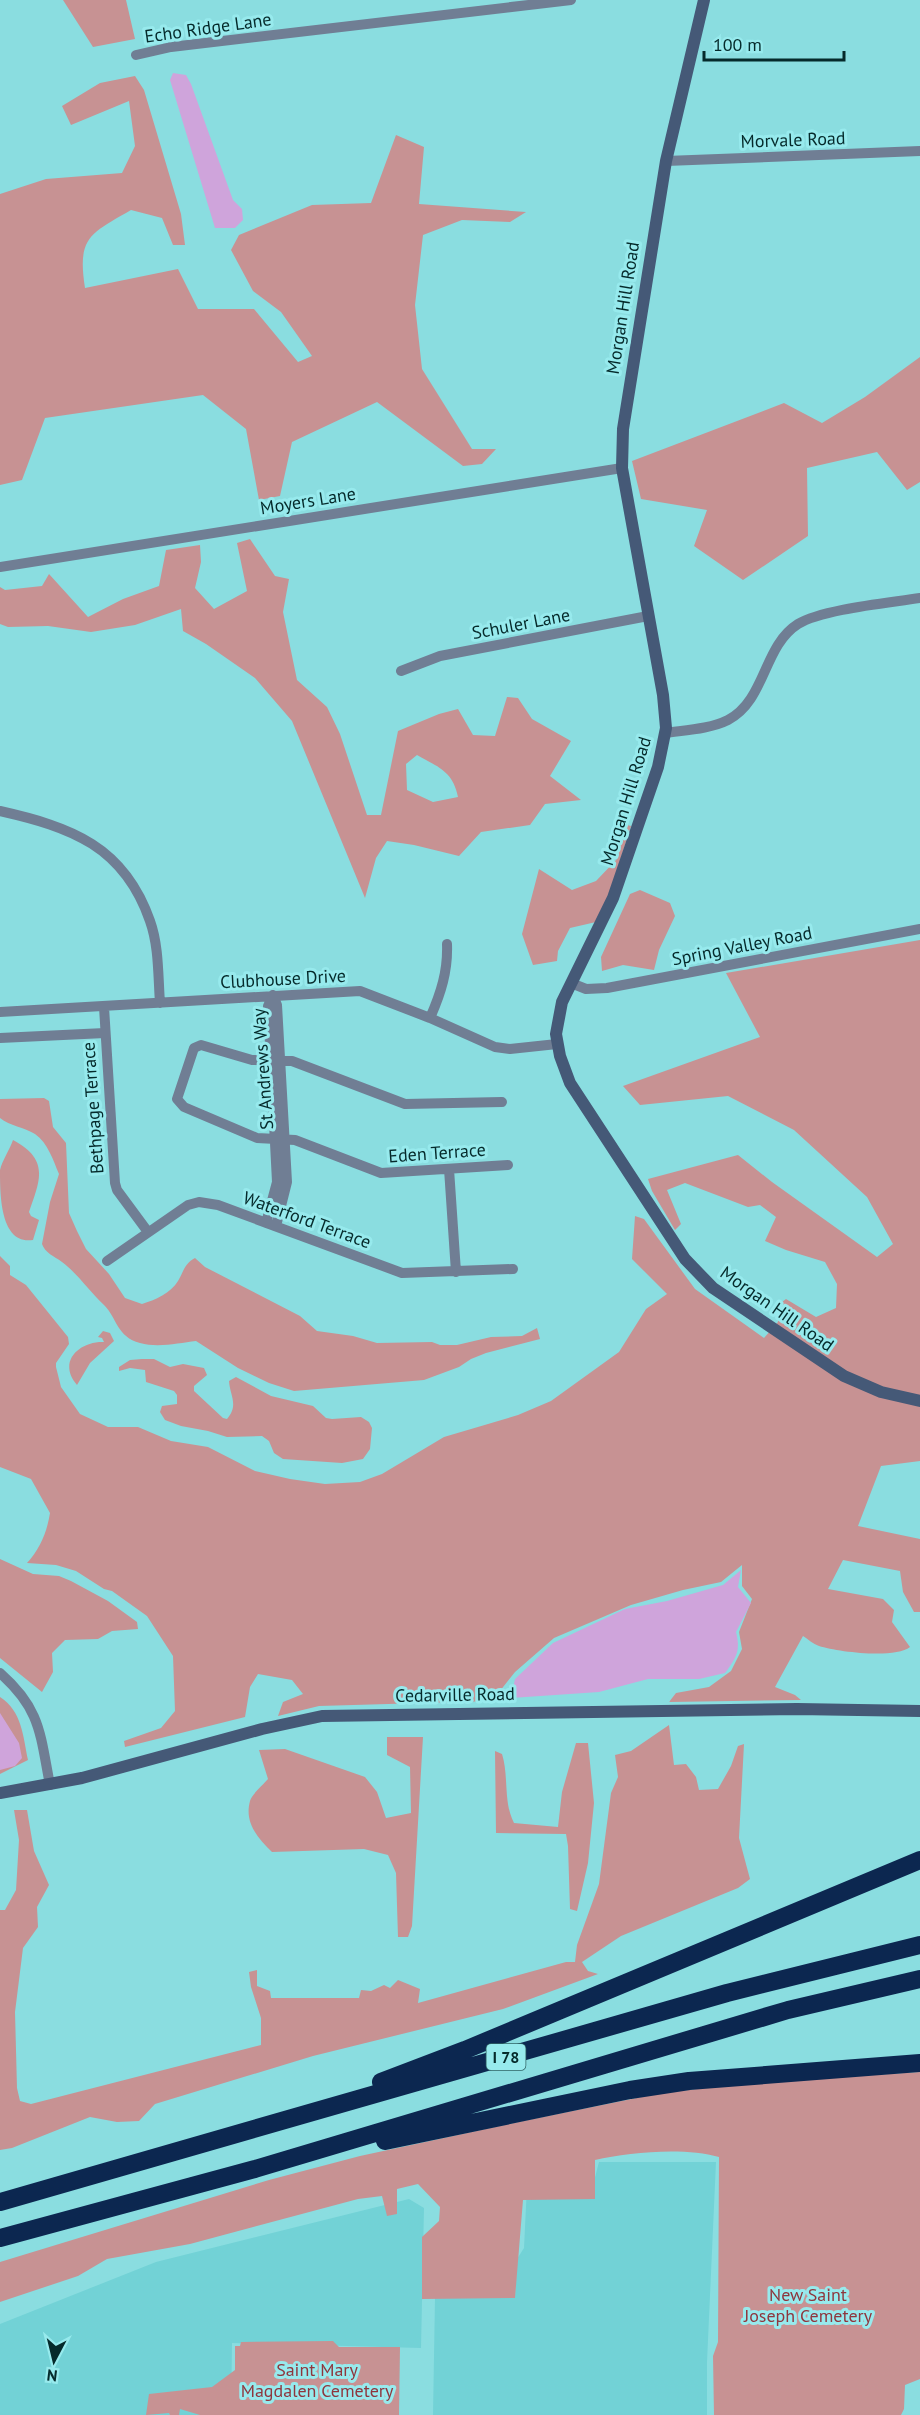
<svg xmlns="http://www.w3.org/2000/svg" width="920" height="2415" viewBox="0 0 920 2415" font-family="'PT Sans',sans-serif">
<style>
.built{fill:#72d2d6}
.green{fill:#c79293;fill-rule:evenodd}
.water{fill:#cfa4db}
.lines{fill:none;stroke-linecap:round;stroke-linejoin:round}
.minor{stroke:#707e94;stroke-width:10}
.secondary{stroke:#455977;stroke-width:12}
.motorway{stroke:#0c2750;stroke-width:18}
.labels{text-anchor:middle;stroke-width:6;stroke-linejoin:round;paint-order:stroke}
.shield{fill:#97eaed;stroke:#316465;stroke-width:1.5}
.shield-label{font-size:16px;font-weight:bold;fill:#052a2b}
.street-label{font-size:18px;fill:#052a2b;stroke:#97eaed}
.park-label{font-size:18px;fill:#8f363d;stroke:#97eaed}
</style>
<rect width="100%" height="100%" fill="#8adde0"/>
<path class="built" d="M 599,2162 L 716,2162 L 707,2362 L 707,2415 L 433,2415 L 435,2298 L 515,2298 L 517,2259 L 524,2248 L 527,2186 L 592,2189 Z
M 409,2199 L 424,2208 L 421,2348 L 232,2343 L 231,2415 L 0,2415 L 0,2324 L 156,2262 Z"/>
<path class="green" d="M 63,0 L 126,0 L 135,39 L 93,47 Z
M 135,76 L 144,90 L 181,214 L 185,245 L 173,245 L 162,218 L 131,210 C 90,234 77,237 85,288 L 178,269 L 198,309 L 254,309 L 298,362 L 312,356 L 281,312 L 253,291 L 231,250 L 239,235 L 312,205 L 371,203 L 396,135 L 424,147 L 419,204 L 526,212 L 510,222 L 462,220 L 423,235 L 415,305 L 422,369 L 472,449 L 496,449 L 482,464 L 463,466 L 377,402 L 292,442 L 280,496 L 259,500 L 246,429 L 203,395 L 45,418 L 22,480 L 0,485 L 0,194 L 46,179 L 122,173 L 135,146 L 129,101 L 71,125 L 62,106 L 100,83 Z
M 920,357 L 920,482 L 907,490 L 877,452 L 807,468 L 808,536 L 743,580 L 694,546 L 707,510 L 641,499 L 632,461 L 784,403 L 822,423 L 865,397 Z
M 250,539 L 275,576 L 289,579 L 283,612 L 297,680 L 327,707 L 340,734 L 367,815 L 381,815 L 398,731 L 439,714 L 458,709 L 473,735 L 495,736 L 507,697 L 518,698 L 532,719 L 571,741 L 550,776 L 581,800 L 545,804 L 530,825 L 481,832 L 459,856 L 414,845 L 387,841 L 376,858 L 365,898 L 292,721 L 255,678 L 206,644 L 183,631 L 181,609 L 135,625 L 91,632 L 48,626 L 8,627 L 0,624 L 0,587 L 5,590 L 42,586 L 49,574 L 88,617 L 123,599 L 159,586 L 166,550 L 200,545 L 201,562 L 195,588 L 214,609 L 247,591 L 237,543 ZM 417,755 C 438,767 453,771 458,797 L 433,802 L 407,790 L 406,764 Z
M 623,824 L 631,826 L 608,898 L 596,922 L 570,928 L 558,951 L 557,961 L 533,965 L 522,934 L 539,869 L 572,890 L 596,881 L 617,859 Z
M 640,890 L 670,903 L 675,916 L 659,950 L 654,970 L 623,965 L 602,971 L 601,957 L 630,894 Z
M 920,940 L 920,1461 L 881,1466 L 858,1526 L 920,1539 L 920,1612 L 914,1612 L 903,1592 L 900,1571 L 843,1560 L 828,1589 L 883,1599 L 894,1610 L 892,1622 L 910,1647 C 895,1659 838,1652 819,1646 C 813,1644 808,1639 803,1636 L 775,1687 L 795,1695 L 801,1700 L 669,1702 L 676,1693 L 709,1687 L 731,1671 L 742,1649 L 739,1632 L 752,1599 L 742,1586 L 742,1565 L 721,1582 L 683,1590 L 631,1605 L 554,1638 L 515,1672 L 492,1701 L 319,1706 L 278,1716 L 283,1702 L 303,1694 L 292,1680 L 258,1674 L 250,1687 L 245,1717 L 125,1747 L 124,1741 L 161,1728 L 175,1711 L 173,1656 L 147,1616 L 112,1591 L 104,1589 L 76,1571 L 56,1565 L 27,1563 C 40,1549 47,1532 50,1513 L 31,1479 L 0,1467 L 0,1256 L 10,1266 L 10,1275 L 26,1285 L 68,1337 L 69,1344 L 56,1363 L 56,1367 L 61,1387 L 80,1414 L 108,1427 L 138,1427 L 171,1441 L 208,1447 L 255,1471 L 290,1479 L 325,1484 L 360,1482 L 382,1474 L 444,1437 L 518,1415 L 551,1401 L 619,1352 L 646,1309 L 667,1294 L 632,1259 L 635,1216 L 644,1219 L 695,1289 L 764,1338 L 778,1322 L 777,1306 L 786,1299 L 816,1317 L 836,1308 L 837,1284 L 825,1262 L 786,1250 L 765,1241 L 776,1217 L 760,1205 L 748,1207 L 685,1183 L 667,1190 L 681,1224 L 675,1230 L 652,1191 L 648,1179 L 738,1155 L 772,1182 L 877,1257 L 893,1244 L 867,1197 L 794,1130 L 728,1096 L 640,1105 L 623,1086 L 760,1037 L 726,973 Z
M 44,1098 L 49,1101 L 53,1127 L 66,1143 L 69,1213 L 77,1231 L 86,1249 L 109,1274 L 125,1298 L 142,1304 C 155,1300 171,1293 178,1281 C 184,1271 184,1264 195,1258 L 205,1267 L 300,1316 L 317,1331 L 353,1336 L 377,1343 L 432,1342 L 440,1345 L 457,1345 L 491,1337 L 522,1336 L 537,1328 L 540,1339 L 486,1353 L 471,1359 L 459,1367 L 424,1380 L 294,1391 L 269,1383 L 238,1368 L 196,1341 C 179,1343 158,1348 140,1343 C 117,1337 117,1318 104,1305 C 90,1292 77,1273 62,1262 C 54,1256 45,1253 42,1244 L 50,1202 L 59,1174 C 53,1160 48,1143 35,1134 C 24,1127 10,1126 0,1118 L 0,1099 Z
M 13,1140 C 50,1160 40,1180 29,1212 L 31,1216 L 39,1220 L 33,1240 C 0,1245 0,1195 0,1170 C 2,1161 10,1149 13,1140 Z
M 103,1331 L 110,1333 L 114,1341 L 90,1363 L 77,1385 C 57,1362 79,1341 104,1342 L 102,1338 L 98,1337 Z
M 142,1359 L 154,1359 L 170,1367 L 183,1364 L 204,1368 L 207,1375 L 194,1386 L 194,1391 L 223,1418 L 227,1419 C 239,1405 230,1396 229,1381 L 236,1377 L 271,1396 L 313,1406 L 326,1418 L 332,1419 L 361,1417 L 369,1422 L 372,1428 L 370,1449 L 363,1459 L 342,1463 L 283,1459 L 274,1453 L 269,1441 L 262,1436 L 227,1437 L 208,1431 L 181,1426 L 165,1420 L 160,1412 L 162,1406 L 177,1404 L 177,1395 L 174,1391 L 146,1382 L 145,1370 L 130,1368 L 119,1371 L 119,1367 L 130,1360 Z
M 0,1559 L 33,1574 L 59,1576 L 71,1581 L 108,1601 L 137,1622 L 138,1629 L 112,1631 L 98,1639 L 65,1640 L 52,1653 L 53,1672 L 42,1692 L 0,1658 Z
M 0,1697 C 22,1711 23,1736 28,1760 L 0,1774 Z
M 669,1725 L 674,1765 L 686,1764 L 696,1777 L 699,1790 L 718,1789 L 731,1766 L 738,1746 L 744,1744 L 739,1838 L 750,1879 L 738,1888 L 621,1936 L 582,1962 L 588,1971 L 598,1974 L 503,2009 L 313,2056 L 155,2104 L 139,2121 L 117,2122 L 90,2117 L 12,2148 L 0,2150 L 0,1910 L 5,1910 L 16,1890 L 19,1840 L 14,1810 L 27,1810 L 34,1851 L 49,1885 L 37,1907 L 38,1927 L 23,1948 L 15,2012 L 17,2088 L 20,2101 L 31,2104 L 261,2045 L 261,2018 L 251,1987 L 249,1972 L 257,1970 L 257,1986 L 270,1991 L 271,1998 L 359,1998 L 361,1990 L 371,1991 L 384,1985 L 390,1988 L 398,1980 L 420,1989 L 418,2003 L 566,1962 L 575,1962 L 577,1945 L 599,1884 L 611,1793 L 618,1777 L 615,1755 L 631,1751 Z
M 387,1737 L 423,1737 L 412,1926 L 408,1937 L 398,1937 L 396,1873 L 388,1855 L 364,1849 L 272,1852 C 258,1838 244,1823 250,1801 C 252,1794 263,1785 268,1779 L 259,1750 L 285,1749 L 365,1777 L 377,1792 L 386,1818 L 411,1813 L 410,1767 L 387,1755 Z
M 576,1743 L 588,1743 L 594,1803 L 588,1863 L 577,1911 L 570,1909 L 568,1846 L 566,1834 L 496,1833 L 495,1751 L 502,1754 C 509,1776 503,1802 514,1823 L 558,1827 L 562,1792 Z
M 920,2072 L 920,2379 L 905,2385 L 904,2409 L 901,2415 L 714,2415 L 713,2356 L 718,2342 L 719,2157 C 685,2147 629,2152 595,2160 L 595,2199 L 523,2200 L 515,2298 L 422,2299 L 422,2237 L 439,2221 L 440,2207 L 418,2184 L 397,2189 L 397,2214 L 387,2216 L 382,2196 L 358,2199 L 190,2244 L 107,2259 L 78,2276 L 0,2302 L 0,2262 L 269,2180 L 360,2156 L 528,2120 L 656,2094 L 737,2084 Z
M 333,2341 L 339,2347 L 400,2347 L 399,2415 L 200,2415 L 180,2409 L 179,2415 L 170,2415 L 169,2413 L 146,2415 L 149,2394 L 212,2387 L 235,2370 L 235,2346 L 240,2346 L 241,2342 Z"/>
<path class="water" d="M 173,73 L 186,75 L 191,84 L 233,200 L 242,209 L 243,220 L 235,228 L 215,228 L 170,80 Z
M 741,1570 L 738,1587 L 751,1603 L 736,1632 C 741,1651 736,1658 725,1673 L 699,1679 L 648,1679 L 599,1692 L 511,1698 L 515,1679 L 553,1643 L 625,1609 L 667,1601 L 723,1585 Z
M 0,1713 L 19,1743 L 22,1758 L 15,1766 L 0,1770 Z"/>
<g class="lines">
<path class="minor" d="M 136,55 L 171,47 L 571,0
M 666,161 L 920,151
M 0,567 L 622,468
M 401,671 L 440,656 L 648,616
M 665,733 C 686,730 710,729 728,720 C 766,700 763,646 798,624 C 823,609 889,603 920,598
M 0,811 C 71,827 124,846 150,921 C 159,946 158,976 160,1003
M 571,983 L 586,989 L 607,988 L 920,929
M 273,995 L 277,1005 L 287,1182 L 276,1226
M 104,1007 L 115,1183 L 117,1190 L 148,1232
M 0,1012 L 360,991 L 430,1018 L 495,1047 L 510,1049 L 557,1044
M 430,1018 C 441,993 448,971 447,944
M 0,1038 L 105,1033
M 502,1102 L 405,1104 L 292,1061 L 252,1060 L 201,1045 L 194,1048 L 177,1099 L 184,1107 L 257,1138 L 295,1140 L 381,1173 L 508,1165
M 449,1169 L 456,1272
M 266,1223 L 277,1182 L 268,1006 L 273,995
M 107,1261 L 188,1205 L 199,1202 L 218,1205 L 402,1273 L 513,1269
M 0,1673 C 41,1709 40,1734 50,1785"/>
<path class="secondary" d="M 704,0 L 666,161 L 623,429 L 622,468 L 663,695 L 666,728 L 658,767 L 613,898 L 562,1002 L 556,1034 L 560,1056 L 570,1083 L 685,1259 L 713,1288 L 844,1376 L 881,1392 L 920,1401
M 0,1793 L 82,1778 L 262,1729 L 322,1716 L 797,1709 L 920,1711"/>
<path class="motorway" d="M 381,2082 L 465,2050 L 920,1860
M 385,2141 L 630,2090 L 689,2081 L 920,2063
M 0,2202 L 727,1993 L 920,1945
M 0,2238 L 255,2169 L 788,2010 L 920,1979"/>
</g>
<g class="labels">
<rect class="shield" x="486.5" y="2044" width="39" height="26" rx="4.5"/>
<g class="shield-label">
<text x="506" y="2063">I 78</text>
</g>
<g class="street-label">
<text transform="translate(208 28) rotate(-8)" y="6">Echo Ridge Lane</text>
<text transform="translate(793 140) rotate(-2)" y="6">Morvale Road</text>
<text transform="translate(623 308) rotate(-81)" y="6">Morgan Hill Road</text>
<text transform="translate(308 501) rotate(-9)" y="6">Moyers Lane</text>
<text transform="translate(521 624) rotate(-11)" y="6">Schuler Lane</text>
<text transform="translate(626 801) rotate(-73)" y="6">Morgan Hill Road</text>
<text transform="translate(742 946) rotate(-11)" y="6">Spring Valley Road</text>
<text transform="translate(283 979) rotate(-3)" y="6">Clubhouse Drive</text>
<text transform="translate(263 1069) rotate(-94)" y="6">St Andrews Way</text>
<text transform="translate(93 1108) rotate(-94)" y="6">Bethpage Terrace</text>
<text transform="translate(437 1153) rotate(-4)" y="6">Eden Terrace</text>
<text transform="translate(307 1220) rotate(20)" y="6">Waterford Terrace</text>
<text transform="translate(777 1309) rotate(35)" y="6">Morgan Hill Road</text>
<text transform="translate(455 1695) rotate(-1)" y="6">Cedarville Road</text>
</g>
<g class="park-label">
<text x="808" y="2301">New Saint<tspan x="808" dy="21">Joseph Cemetery</tspan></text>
<text x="317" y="2376">Saint Mary<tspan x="317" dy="21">Magdalen Cemetery</tspan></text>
</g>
</g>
<g transform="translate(54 2361) rotate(187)" stroke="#97eaed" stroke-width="4.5" paint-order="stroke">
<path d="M0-4.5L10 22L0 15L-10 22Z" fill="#052a2b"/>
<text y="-9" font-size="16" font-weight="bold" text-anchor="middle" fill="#052a2b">N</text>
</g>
<path d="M704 51v9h140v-9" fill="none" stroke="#052a2b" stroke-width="3"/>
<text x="713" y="51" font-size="18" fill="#052a2b" stroke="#97eaed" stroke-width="4.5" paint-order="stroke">100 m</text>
</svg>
